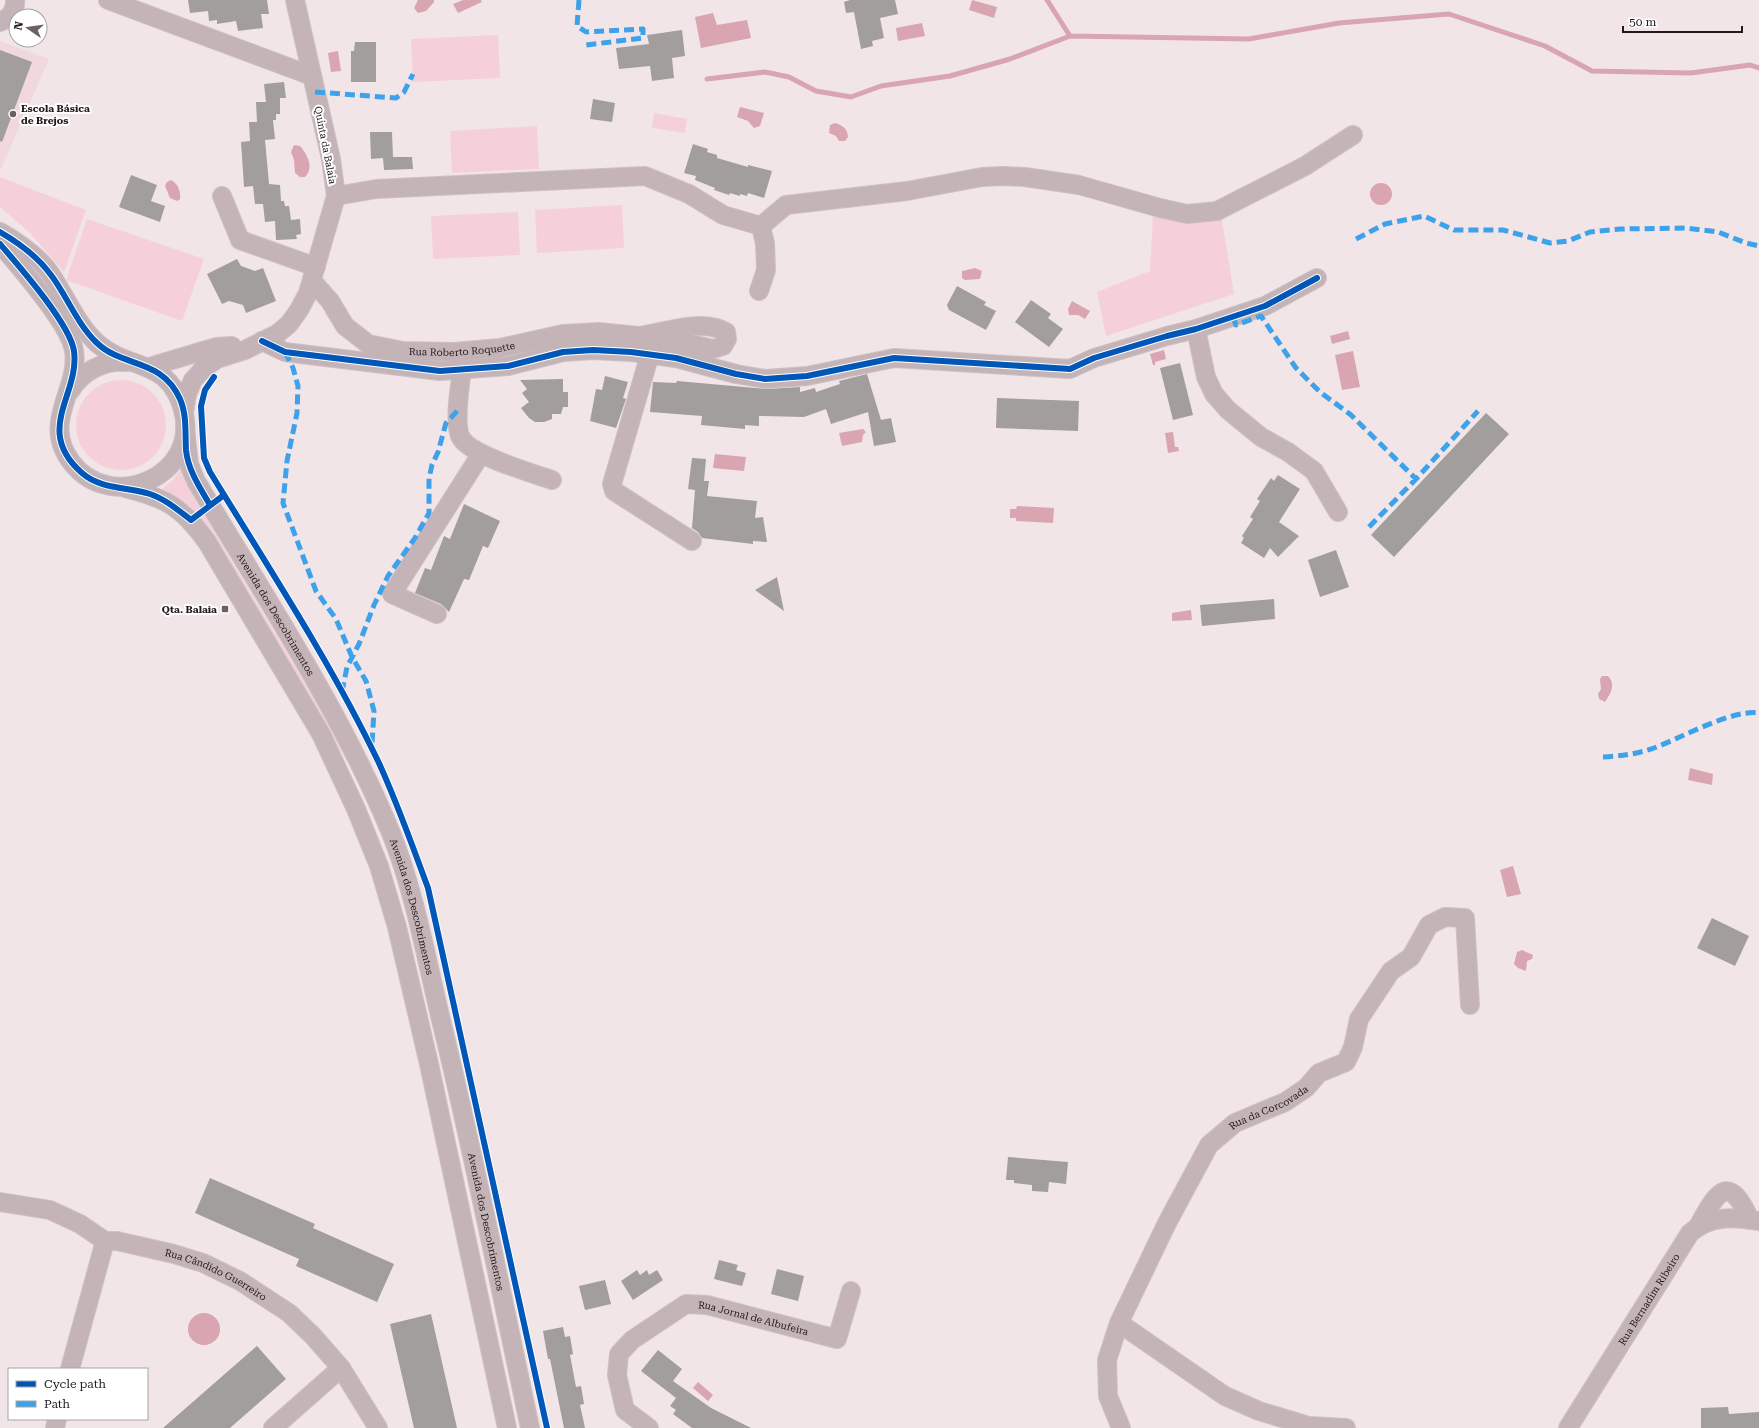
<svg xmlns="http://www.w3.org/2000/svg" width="1759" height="1428" viewBox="0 0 1759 1428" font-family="'Roboto Serif',serif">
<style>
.built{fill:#f0d8dd}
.green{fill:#f6d0d8}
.water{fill:#d9a5b0}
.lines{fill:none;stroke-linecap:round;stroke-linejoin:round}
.stream{stroke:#d9a5b0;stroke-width:5}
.building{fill:#a19e9d}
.minor-casing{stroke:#ccc1c4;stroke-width:20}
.minor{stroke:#c5b4b7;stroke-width:18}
.quiet{stroke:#3ea2ea;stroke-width:5;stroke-dasharray:10 5;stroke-linecap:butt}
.cycleway-casing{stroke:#fff;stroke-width:8}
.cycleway{stroke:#0057b8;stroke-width:6}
.poi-dot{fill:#6b6063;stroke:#fff;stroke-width:1.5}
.labels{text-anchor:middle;stroke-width:4;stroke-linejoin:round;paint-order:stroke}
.poi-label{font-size:10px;font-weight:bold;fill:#22191b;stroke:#fff;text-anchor:start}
.street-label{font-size:10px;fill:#22191b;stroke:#fff}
</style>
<rect width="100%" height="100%" fill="#f2e5e8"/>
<path class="built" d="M 0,41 L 49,59 L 1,169 L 0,169 Z"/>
<path class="green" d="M 498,35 L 500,78 L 413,82 L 411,39 Z
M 654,113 L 687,119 L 685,133 L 652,128 Z
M 537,126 L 539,169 L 452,173 L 450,131 Z
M 0,177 L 86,210 L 64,272 L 29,232 L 0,207 Z
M 622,205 L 624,248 L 537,253 L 535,210 Z
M 518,212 L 520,255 L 433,259 L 431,216 Z
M 1153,213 L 1190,220 L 1222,220 L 1234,294 L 1106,336 L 1097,292 L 1150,271 Z
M 87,219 L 204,259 L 182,321 L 66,280 Z
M76 425a45 45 0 1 1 90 0a45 45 0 1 1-90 0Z
M 181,469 L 194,498 L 325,716 L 350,767 L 279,644 L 201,519 L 184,502 L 162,489 L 173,480 Z"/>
<path class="water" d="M 418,0 L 434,0 L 434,2 L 426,11 L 418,13 L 414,8 Z
M 463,0 L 481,0 L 482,2 L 458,13 L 453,4 Z
M 972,0 L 997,7 L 994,18 L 969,10 Z
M 713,13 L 717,25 L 747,20 L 751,38 L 701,48 L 695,17 Z
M 922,23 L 925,36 L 898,41 L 896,28 Z
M 338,51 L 341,71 L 331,72 L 328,53 Z
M 740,107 L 764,113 L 760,126 L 754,128 L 748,121 L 737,117 Z
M 835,123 C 842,125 848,129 848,137 L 845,141 L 839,141 L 836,136 L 829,133 L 830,125 Z
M 294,145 L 300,146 C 308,155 314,168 305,177 L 300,177 L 295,173 L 294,160 L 291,152 Z
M 171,180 C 178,184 181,191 180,199 L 177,201 L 170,198 L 165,186 L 167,182 Z
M1370 194a11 11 0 1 1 22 0a11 11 0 1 1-22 0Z
M 975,268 L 982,271 L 980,279 L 965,280 L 962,278 L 962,271 Z
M 1072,301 L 1090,311 L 1085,319 L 1078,315 L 1069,315 L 1068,309 Z
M 1348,331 L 1350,339 L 1332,344 L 1330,336 Z
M 1164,350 L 1166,359 L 1155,362 L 1155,365 L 1153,365 L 1150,354 Z
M 1353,351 L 1360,387 L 1342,390 L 1335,355 Z
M 863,429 L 866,432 L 863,435 L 862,442 L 842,446 L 839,433 Z
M 1173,432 L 1175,447 L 1178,447 L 1179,451 L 1168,453 L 1165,433 Z
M 715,454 L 746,457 L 744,471 L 713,468 Z
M 1017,506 L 1054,508 L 1053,523 L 1016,521 L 1016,518 L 1010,518 L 1010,509 L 1016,509 Z
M 1191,610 L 1192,620 L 1172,621 L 1172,613 Z
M 1602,676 L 1608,676 C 1616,684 1611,693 1605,702 L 1599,699 L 1598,694 L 1601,689 L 1600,679 Z
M 1690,768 L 1713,774 L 1712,785 L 1688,780 Z
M 1513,866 L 1521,894 L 1507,897 L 1500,870 Z
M 1522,950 L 1533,955 L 1532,959 L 1527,961 L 1526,971 L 1518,968 L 1514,964 L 1517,952 Z
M188 1329a16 16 0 1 1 32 0a16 16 0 1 1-32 0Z
M 698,1382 L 713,1395 L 708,1401 L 693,1388 Z"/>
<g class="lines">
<path class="stream" d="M 1047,0 L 1070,36 L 1249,39 L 1339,23 L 1449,14 L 1545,46 L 1592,71 L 1691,73 L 1750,65 L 1759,68
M 707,79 L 765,72 L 789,77 L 816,91 L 851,97 L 881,86 L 950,76 L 1010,59 L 1070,36"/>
</g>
<path class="building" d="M 188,0 L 267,0 L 269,14 L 261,14 L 263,28 L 238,31 L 236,21 L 217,24 L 217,20 L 209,21 L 208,11 L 190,13 Z
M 850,0 L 895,0 L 898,14 L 880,18 L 884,38 L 872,41 L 873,46 L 861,49 L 854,12 L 846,13 L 844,2 Z
M 682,30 L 685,56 L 672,58 L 674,78 L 652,81 L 650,66 L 619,69 L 616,48 L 649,44 L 647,35 Z
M 355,42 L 376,42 L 376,82 L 351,82 L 351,51 L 354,51 Z
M 0,50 L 32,62 L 2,142 L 0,141 Z
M 284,82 L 286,98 L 280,98 L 280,114 L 276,114 L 276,120 L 273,120 L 275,139 L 265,140 L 269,184 L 280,185 L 281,201 L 284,201 L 285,206 L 289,206 L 291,220 L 300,219 L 301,234 L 296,235 L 297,239 L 276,240 L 275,221 L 265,222 L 263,204 L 255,204 L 253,186 L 244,187 L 241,142 L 250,141 L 249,122 L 257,122 L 256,102 L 266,102 L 264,84 Z
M 593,99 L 615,103 L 612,122 L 590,119 Z
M 370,132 L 392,132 L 393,157 L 412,157 L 413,169 L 384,170 L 383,158 L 371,159 Z
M 693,144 L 708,149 L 707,152 L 717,155 L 717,158 L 748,167 L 748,165 L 772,171 L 764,198 L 748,193 L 747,196 L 740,194 L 740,196 L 730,193 L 729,195 L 714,190 L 715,188 L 695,180 L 696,176 L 684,173 Z
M 131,175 L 157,185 L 151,201 L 165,206 L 160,222 L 119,207 Z
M 237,259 L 241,266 L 255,271 L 263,268 L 276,301 L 246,313 L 243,305 L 229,301 L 222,304 L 207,274 Z
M 957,286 L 986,302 L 984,305 L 996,311 L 986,330 L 949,310 L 947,305 Z
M 1031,300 L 1051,314 L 1048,318 L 1063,329 L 1049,347 L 1015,322 Z
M 1180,363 L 1193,415 L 1173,420 L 1160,368 Z
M 867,374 L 881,420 L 891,418 L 896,442 L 874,446 L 868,412 L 831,424 L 826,409 L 804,417 L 759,416 L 759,426 L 745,425 L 745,429 L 701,425 L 702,416 L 650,412 L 653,382 L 676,383 L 677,381 L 766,389 L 800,387 L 800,392 L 815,388 L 816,392 L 840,384 L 839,381 Z
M 605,376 L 628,382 L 623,398 L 626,399 L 616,428 L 590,421 L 596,389 L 602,390 Z
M 563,379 L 563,392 L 568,392 L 568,407 L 563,407 L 561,414 L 552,414 L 552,419 L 544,422 L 535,422 L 529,418 L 521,408 L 529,402 L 522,393 L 527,389 L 520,380 Z
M 997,398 L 1079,401 L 1078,431 L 996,428 Z
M 1486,413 L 1509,434 L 1394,557 L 1371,535 Z
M 692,458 L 706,459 L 704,481 L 709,481 L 707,496 L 757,501 L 755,518 L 763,517 L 767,542 L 753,541 L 753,544 L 702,538 L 698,532 L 692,528 L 695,490 L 688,489 Z
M 1278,475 L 1300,489 L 1279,522 L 1299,536 L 1278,557 L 1270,548 L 1264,558 L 1241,543 L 1244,538 L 1242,536 L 1253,519 L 1250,517 L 1260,501 L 1257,499 L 1271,478 L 1274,481 Z
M 464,504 L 500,521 L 488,548 L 483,546 L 469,580 L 464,579 L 449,612 L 441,604 L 415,593 L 425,568 L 431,570 L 444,536 L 450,539 Z
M 1336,550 L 1349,587 L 1320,597 L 1308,560 Z
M 777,577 L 784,611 L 755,590 Z
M 1274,599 L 1275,619 L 1202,626 L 1200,605 Z
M 1712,918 L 1749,936 L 1735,966 L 1697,948 Z
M 1008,1157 L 1068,1162 L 1066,1184 L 1049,1182 L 1048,1192 L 1032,1191 L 1032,1185 L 1014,1183 L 1014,1180 L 1006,1180 Z
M 210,1178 L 315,1224 L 313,1228 L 394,1264 L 377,1302 L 296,1266 L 299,1259 L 195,1213 Z
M 719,1260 L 738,1265 L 736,1270 L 746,1273 L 742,1286 L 714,1279 Z
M 777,1269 L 804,1276 L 798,1301 L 771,1294 Z
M 637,1270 L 640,1275 L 647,1270 L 649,1275 L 657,1270 L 663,1280 L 633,1300 L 621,1281 Z
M 605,1280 L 611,1304 L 585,1310 L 579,1286 Z
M 431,1314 L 457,1428 L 414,1428 L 390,1324 Z
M 563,1327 L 565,1337 L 570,1336 L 573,1354 L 570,1355 L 576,1387 L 581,1386 L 584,1404 L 580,1405 L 585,1428 L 564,1428 L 550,1359 L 548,1359 L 543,1331 Z
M 257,1346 L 286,1379 L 230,1428 L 163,1428 Z
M 658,1350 L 682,1369 L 673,1381 L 711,1408 L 751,1428 L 692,1428 L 673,1414 L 676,1410 L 670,1406 L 676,1398 L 641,1371 Z
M 1728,1407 L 1729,1414 L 1759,1412 L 1759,1428 L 1701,1428 L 1701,1408 Z"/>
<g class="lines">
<g class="minor-casing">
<g id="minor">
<path d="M 108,0 L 312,76"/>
<path d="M 0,22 C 10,18 16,11 15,0"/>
<path d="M 222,196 L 240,240 L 316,267"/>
<path d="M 336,196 L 376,189 L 645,176 L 689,194 L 723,215 L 761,226 L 786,205 L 907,191 L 982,177 L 1003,176 L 1025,177 L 1079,185 L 1160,208 L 1187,214 L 1217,211 L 1305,166 L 1353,135"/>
<path d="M 0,232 C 19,243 40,257 52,276 C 66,298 78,326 98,344 C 130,371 169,358 183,410 C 201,474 113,515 72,463 C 40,422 80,390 74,351 C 70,324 19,266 0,244"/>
<path id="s1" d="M 312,281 L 330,301 L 345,326 L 368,344 L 403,351 L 454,352 L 500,348 L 563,334 L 599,332 L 668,339 L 713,349 L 723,346 L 727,339 L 726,332 C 704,318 665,332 640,336"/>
<path d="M 759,291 L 766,270 L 765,244 L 761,226"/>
<path d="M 1196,329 L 1206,377 L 1214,394 L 1228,410 L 1261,437 L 1288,452 L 1314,471 L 1338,512"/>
<path d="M 262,341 L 285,352 L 440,371 L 508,366 L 563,352 L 593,350 L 631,352 L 676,358 L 736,374 L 765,379 L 807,376 L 894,358 L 1070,369 L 1094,358 L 1167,336 L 1196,329 L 1265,306 L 1317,278"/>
<path d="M 650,354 L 612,484 L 614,491 L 692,541"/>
<path d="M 149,367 L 216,347 L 232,346"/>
<path d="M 462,369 C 460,387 454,420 460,436 C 468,455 532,473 552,480"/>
<path d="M 70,391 C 82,371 104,360 127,362"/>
<path d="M 184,412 L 187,394 L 193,380 L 204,368 L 217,359 L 245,350 L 277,334 L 289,324 L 299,310 L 308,293 L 336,196 L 331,159 L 295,0"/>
<path id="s2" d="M 185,428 L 189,464 L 196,481 C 264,596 340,709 391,833 C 415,893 426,958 441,1020 C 474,1155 501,1292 530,1428"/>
<path d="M 125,488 C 166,498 182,507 207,542 L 321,734 L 356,809 L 379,866 L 397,927 L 429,1064 L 507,1428"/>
<path d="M 437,614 L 392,594 L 481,454"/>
<path id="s3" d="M 0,1202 L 50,1210 L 80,1224 L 105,1241 L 117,1241 L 174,1254 L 203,1263 L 240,1281 L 289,1313 L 313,1336 L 341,1368 L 378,1428"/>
<path d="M 1699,1225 C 1718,1190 1729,1173 1750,1220"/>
<path d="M 1119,1323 L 1225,1396 L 1259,1411 L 1309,1426 L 1346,1428"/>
<path d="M 70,1369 L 105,1241"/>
<path d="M 55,1428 L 57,1419"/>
<path d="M 273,1428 L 341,1368"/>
<path id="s4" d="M 649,1428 L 625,1410 L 617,1375 L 619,1354 L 632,1340 L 686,1304 L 707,1305 L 837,1339 L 851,1291"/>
<path id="s5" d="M 1121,1428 L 1108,1396 L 1107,1360 L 1119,1323 L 1167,1223 L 1209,1145 L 1235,1123 L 1285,1102 L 1306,1088 L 1319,1073 L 1346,1062 L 1353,1047 L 1359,1019 L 1391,971 L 1411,957 L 1429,925 L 1445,917 L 1465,918 L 1470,1005"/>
<path id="s6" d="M 1568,1428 L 1690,1233 C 1711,1215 1733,1217 1759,1221"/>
</g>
</g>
<use href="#minor" class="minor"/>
<path class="quiet" d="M 579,0 L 577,26 L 586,32 L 643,29 L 643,38 L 586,45
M 315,92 L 396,98 L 404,92 L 413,74
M 1356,239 L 1385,224 L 1424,216 L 1454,230 L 1503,230 L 1550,243 L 1568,241 L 1590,232 L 1621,229 L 1686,228 L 1718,232 L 1746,243 L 1759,246
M 1233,317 L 1236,325 L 1261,316 L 1296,368 L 1320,392 L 1351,415 L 1416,479 L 1478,411
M 285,352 L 293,368 L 298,386 L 297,413 L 287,461 L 283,503 L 316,591 L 336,619 L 352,657 L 366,681 L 374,711 L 372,744
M 1369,527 L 1416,479
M 342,692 L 347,667 L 359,644 L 374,605 L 388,576 L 415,538 L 429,513 L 429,478 L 432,465 L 438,452 L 446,423 L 459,409
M 1603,757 C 1621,756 1637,754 1654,748 C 1681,738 1732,709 1759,713"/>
<g class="cycleway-casing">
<path id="cycleway" d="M 0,232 C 19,243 38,257 51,275 C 67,296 77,324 97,343 C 123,368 162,358 180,399 C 187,415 185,433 186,450 C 188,470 200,488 210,505
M 0,244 C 19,266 70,324 74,351 C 80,395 33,430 82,473 C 100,489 127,487 150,494 C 165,499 178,510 191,520 L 224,495
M 262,341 L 285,352 L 440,371 L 508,366 L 563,352 L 593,350 L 631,352 L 676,358 L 736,374 L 765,379 L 807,376 L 894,358 L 1070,369 L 1094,358 L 1167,336 L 1196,329 L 1265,306 L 1317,278
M 214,377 L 205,390 L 201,406 L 204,458 L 210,472 C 268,567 330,661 378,761 C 397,802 412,845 428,888 L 547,1428"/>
</g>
<use href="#cycleway" class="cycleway"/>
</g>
<g class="poi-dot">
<circle cx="13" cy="114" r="4"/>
<rect x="221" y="605" width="8" height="8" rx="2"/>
</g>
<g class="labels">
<g class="poi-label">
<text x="21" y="112">Escola Básica<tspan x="21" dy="12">de Brejos</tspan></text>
<text x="217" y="613" text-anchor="end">Qta. Balaia</text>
</g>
<g class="street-label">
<text transform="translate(326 145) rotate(79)" y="4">Quinta da Balaia</text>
<text dy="4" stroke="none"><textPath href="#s1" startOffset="180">Rua Roberto Roquette</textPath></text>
<text dy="4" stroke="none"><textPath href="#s2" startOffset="210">Avenida dos Descobrimentos</textPath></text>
<text dy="4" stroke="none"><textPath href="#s2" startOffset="534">Avenida dos Descobrimentos</textPath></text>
<text dy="4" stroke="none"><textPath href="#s5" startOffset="380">Rua da Corcovada</textPath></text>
<text dy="4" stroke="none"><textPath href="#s2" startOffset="858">Avenida dos Descobrimentos</textPath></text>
<text dy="4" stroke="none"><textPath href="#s3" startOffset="231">Rua Cândido Guerreiro</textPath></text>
<text dy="4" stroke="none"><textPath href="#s6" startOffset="152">Rua Bernadim Ribeiro</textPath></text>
<text dy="4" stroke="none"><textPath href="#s4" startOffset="240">Rua Jornal de Albufeira</textPath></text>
</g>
</g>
<rect x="8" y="1368" width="140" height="52" fill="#ffffff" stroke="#a7a3a4"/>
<rect x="16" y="1381" width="20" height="6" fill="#0057b8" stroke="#a7a3a4"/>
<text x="44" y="1388" font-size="12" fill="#22191b">Cycle path</text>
<rect x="16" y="1401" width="20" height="6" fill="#3ea2ea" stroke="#a7a3a4"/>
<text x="44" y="1408" font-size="12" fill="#22191b">Path</text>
<g transform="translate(28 28) rotate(283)"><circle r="19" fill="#ffffff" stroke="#a7a3a4"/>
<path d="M0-3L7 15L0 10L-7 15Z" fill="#6b6063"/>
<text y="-6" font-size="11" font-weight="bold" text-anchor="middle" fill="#22191b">N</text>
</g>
<path d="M1623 26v6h119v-6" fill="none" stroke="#22191b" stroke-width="2"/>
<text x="1629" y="26" font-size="12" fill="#22191b" stroke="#ffffff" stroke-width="3" paint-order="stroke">50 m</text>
</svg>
